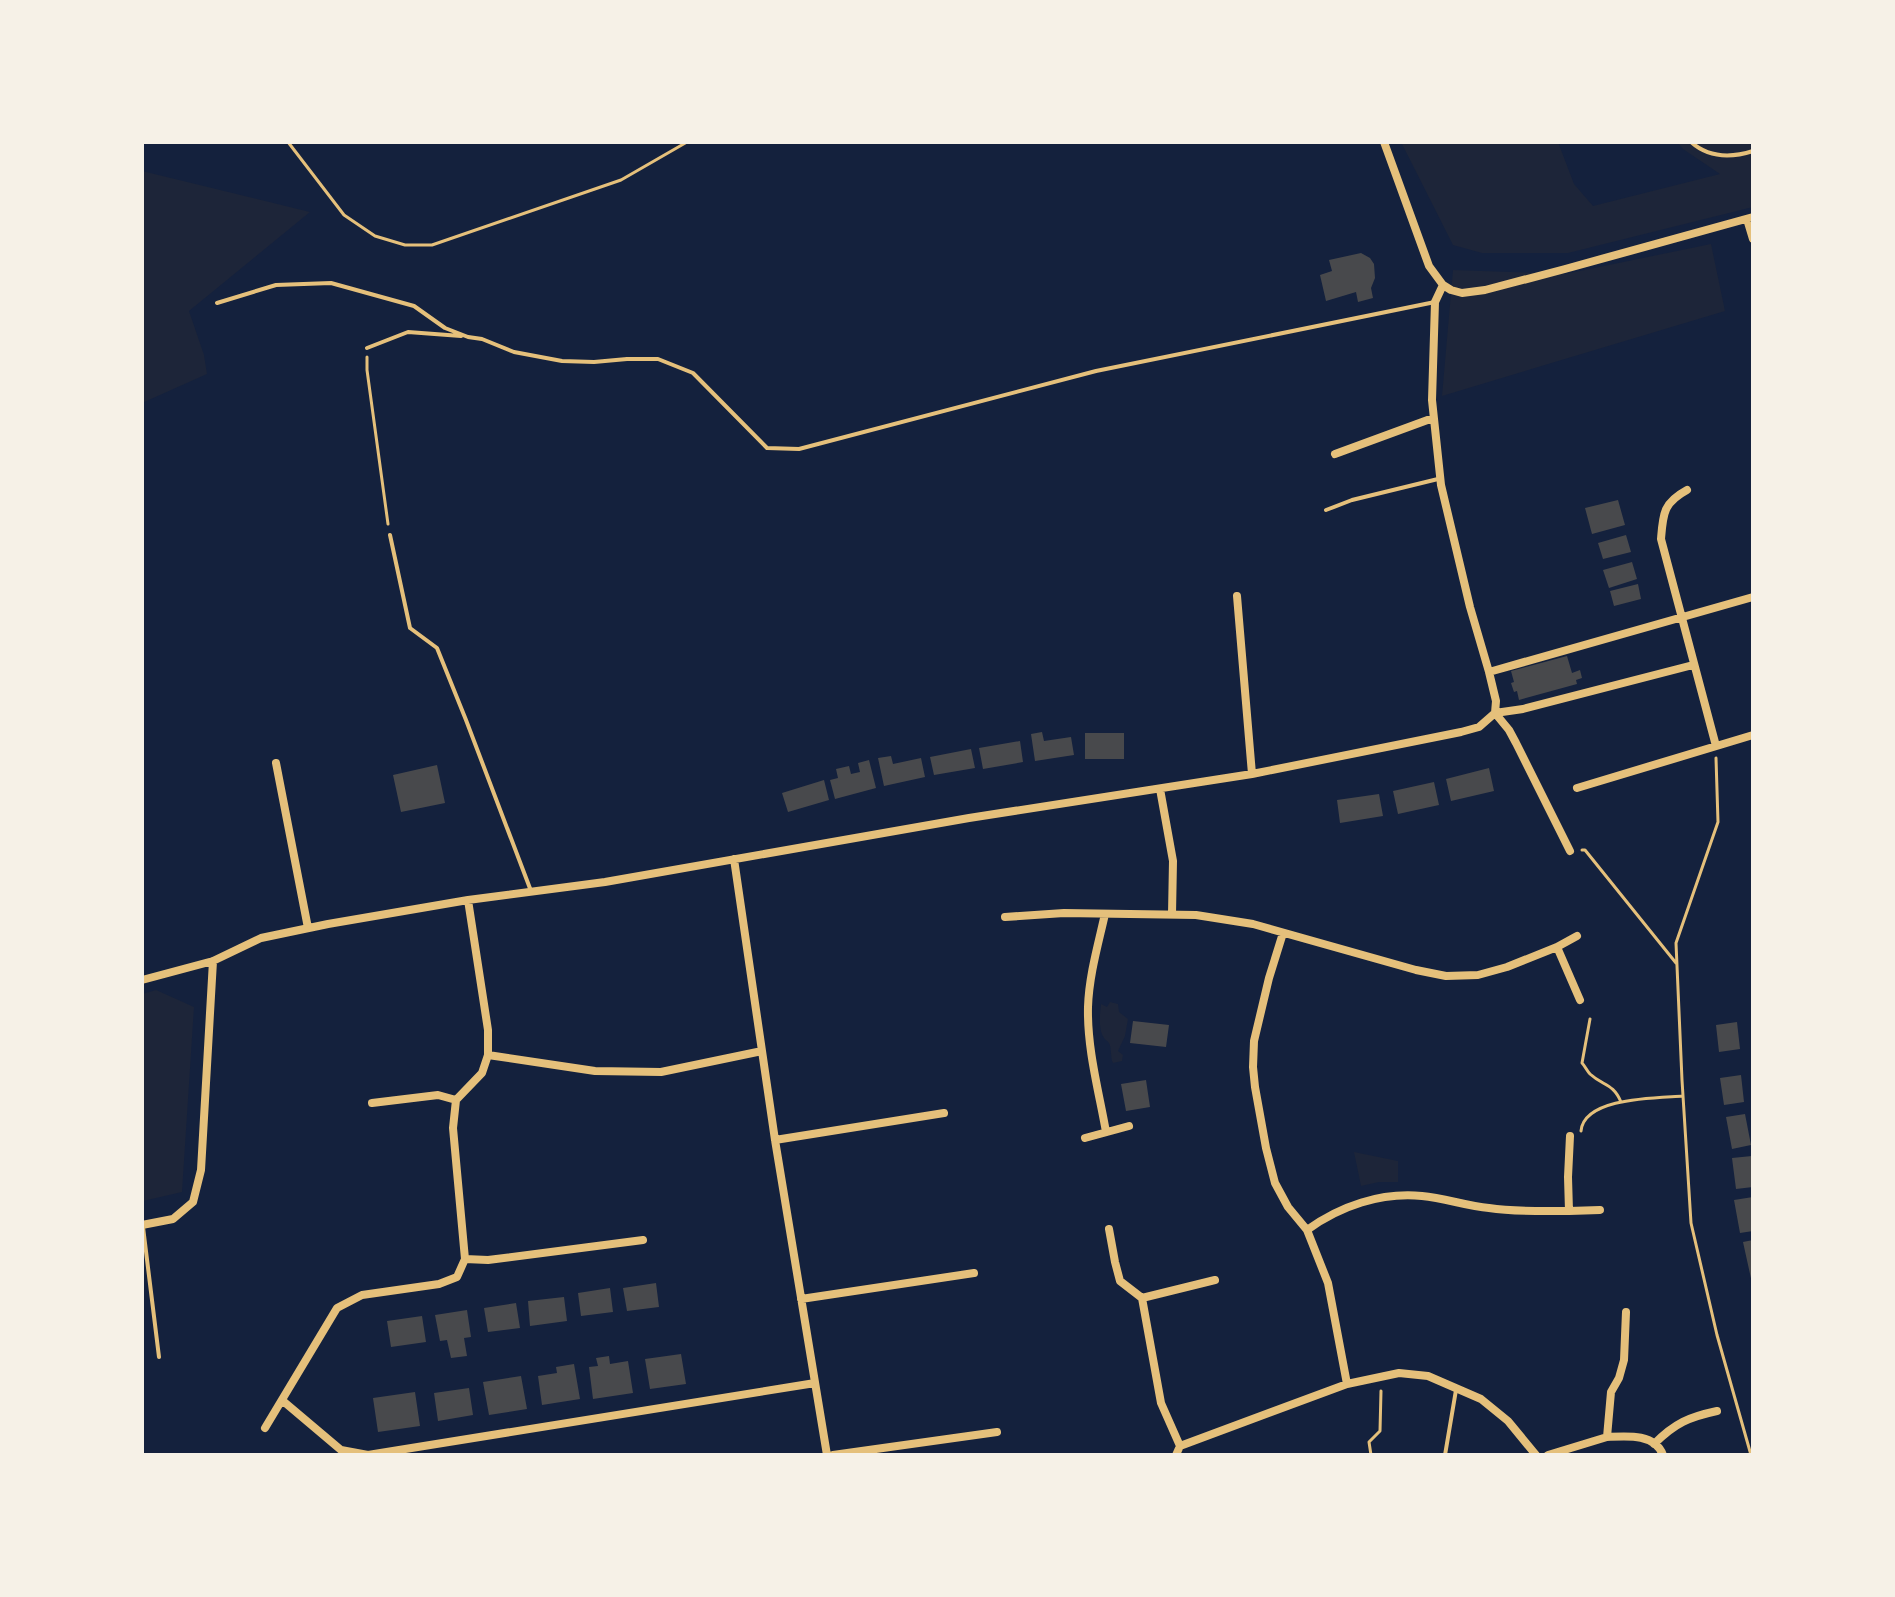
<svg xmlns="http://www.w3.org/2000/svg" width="1895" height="1597" viewBox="0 0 1895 1597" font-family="Literata,serif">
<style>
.green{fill:#1d2539}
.building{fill:#48494c}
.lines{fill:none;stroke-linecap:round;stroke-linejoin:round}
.path{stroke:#e5c07b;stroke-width:3}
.service{stroke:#e5c07b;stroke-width:4}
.minor{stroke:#e5c07b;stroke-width:8}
</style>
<rect width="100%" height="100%" fill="#14213d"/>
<path class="green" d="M 1401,142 L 1558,142 L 1574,184 L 1593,206 L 1720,174 L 1683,149 L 1677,142 L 1753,142 L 1753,207 L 1568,253 L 1482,253 L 1453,245 Z
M 142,171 L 310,212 L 189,311 L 204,355 L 207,374 L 142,403 Z
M 1711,244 L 1725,311 L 1442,396 L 1453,270 L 1565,274 Z
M 156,990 L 194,1007 L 182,1192 L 143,1201 L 142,994 Z
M 1110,1002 L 1118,1004 L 1119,1012 L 1128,1019 L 1125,1036 L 1118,1051 L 1123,1055 L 1122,1061 L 1113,1063 C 1110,1057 1112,1049 1109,1043 C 1108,1041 1105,1040 1104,1038 C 1098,1029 1100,1014 1101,1004 L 1107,1007 Z
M 1354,1152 L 1398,1161 L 1398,1182 L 1379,1182 L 1361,1186 Z"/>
<path class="building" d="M 1361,253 L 1370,258 L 1374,264 L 1375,278 L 1371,288 L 1373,298 L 1358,302 L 1356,292 L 1326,301 L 1320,275 L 1332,271 L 1329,260 Z
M 1618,500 L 1625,525 L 1592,534 L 1585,508 Z
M 1626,535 L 1631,552 L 1603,559 L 1598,543 Z
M 1632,562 L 1637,579 L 1609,588 L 1603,570 Z
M 1638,584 L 1641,599 L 1614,606 L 1610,591 Z
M 1567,656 L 1572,673 L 1580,670 L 1582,678 L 1576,680 L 1577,684 L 1519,700 L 1517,691 L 1514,692 L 1511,683 L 1514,682 L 1511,671 Z
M 1042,732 L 1044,741 L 1071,737 L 1074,755 L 1035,761 L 1031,734 Z
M 1085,733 L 1124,733 L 1124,759 L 1085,759 Z
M 1020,741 L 1023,762 L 983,769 L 979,748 Z
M 971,749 L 975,768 L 934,775 L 930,757 Z
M 891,756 L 893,764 L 921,758 L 925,777 L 884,786 L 878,758 Z
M 869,760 L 876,788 L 835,799 L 830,780 L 838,778 L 836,769 L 849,766 L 851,774 L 860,772 L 858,763 Z
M 437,765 L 445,803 L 401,812 L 393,775 Z
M 1489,768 L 1494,791 L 1451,801 L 1446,779 Z
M 824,780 L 829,800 L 788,812 L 782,793 Z
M 1434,782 L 1439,805 L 1398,814 L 1393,791 Z
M 1379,794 L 1383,816 L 1340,823 L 1337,800 Z
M 1133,1021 L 1169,1025 L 1166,1047 L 1130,1043 Z
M 1737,1022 L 1740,1049 L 1719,1052 L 1716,1025 Z
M 1741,1075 L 1744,1102 L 1724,1105 L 1720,1078 Z
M 1146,1080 L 1150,1107 L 1126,1111 L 1121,1084 Z
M 1745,1114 L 1751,1145 L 1732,1149 L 1726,1117 Z
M 1752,1156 L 1753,1187 L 1736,1189 L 1732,1158 Z
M 1753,1197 L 1753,1231 L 1740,1233 L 1734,1200 Z
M 1753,1240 L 1753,1283 L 1752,1283 L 1743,1242 Z
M 656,1283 L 659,1307 L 627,1311 L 623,1288 Z
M 610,1288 L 613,1312 L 581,1316 L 578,1293 Z
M 564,1297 L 567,1321 L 530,1326 L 528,1301 Z
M 516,1303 L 520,1328 L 488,1332 L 484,1308 Z
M 467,1310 L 471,1337 L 464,1338 L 467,1356 L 451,1358 L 447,1340 L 440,1341 L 435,1315 Z
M 422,1316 L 426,1342 L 391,1347 L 387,1321 Z
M 681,1354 L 686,1384 L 650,1389 L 645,1359 Z
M 609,1356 L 610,1364 L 628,1361 L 633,1393 L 593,1399 L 589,1367 L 598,1366 L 596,1358 Z
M 574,1364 L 580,1399 L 542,1405 L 538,1376 L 557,1373 L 556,1367 Z
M 521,1376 L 527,1409 L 489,1415 L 483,1382 Z
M 469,1388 L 473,1415 L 438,1421 L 434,1393 Z
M 415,1392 L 420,1426 L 378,1432 L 373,1398 Z"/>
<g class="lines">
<path class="path" d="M 288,142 L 344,215 L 375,236 L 405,245 L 432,245 L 621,180 L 687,142
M 367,357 L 367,370 L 388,524
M 1716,758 L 1718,822 L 1676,943 L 1682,1080 L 1691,1223 L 1717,1335 L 1751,1455
M 1582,850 L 1585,850 L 1676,963
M 1590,1019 L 1582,1063 C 1585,1066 1587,1071 1590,1074 C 1603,1086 1613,1083 1621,1102
M 1581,1131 C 1584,1097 1657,1098 1683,1096
M 1371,1455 L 1369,1442 L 1380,1431 L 1381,1391"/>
<path class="service" d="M 1691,142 C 1709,158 1731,158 1753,151
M 217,303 L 276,285 L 331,283 L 414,306 L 445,328 L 468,337 L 482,339 L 514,352 L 562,361 L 594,362 L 627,359 L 658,359 L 693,373 L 767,448 L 799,449 L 1096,371 L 1435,302
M 367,348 L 408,332 L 461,336
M 1326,510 L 1352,500 L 1438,479
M 390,535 L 410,628 L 437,648 L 466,720 L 531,891
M 143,1227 L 159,1357
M 1445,1455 L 1456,1390"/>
<path class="minor" d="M 1384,142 L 1429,266 L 1443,285 L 1451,290 L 1462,293 L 1485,290 L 1565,269 L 1753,217
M 1747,219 L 1753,239
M 1443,285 L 1435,302 L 1432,400 L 1441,485 L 1470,607 L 1489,672 L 1496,701 L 1495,713
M 1335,454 L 1433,418
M 1687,490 C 1663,503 1663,514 1661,539 L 1716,746
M 1237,596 L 1252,774
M 1489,672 L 1753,597
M 1495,713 L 1523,709 L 1693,665
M 1495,713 L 1509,730 L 1516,743 L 1570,851
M 276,763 L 308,928
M 1577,788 L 1753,735
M 1160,789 L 1173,861 L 1172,914
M 734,859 L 775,1140 L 827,1455
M 1105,914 C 1098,945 1089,976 1088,1007 C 1087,1049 1099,1092 1106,1132
M 1005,917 L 1064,913 L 1196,915 L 1253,924 L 1416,970 L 1446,976 L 1478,975 L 1507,967 L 1557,947 L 1580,1000
M 1283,933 L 1269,978 L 1254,1041 L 1253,1067 L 1255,1087 L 1266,1148 L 1275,1183 L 1288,1207 L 1307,1230 L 1328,1283 L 1347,1384
M 1557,947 L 1577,936
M 142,980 L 213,961 L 261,938 L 328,924 L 468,900 L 605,882 L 969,818 L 1252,774 L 1461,732 L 1479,727 L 1495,713
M 488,1055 L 595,1071 L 661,1072 L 762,1051
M 372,1103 L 438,1095 L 456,1100
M 1085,1138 L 1129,1126
M 775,1140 L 944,1113
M 1569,1211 L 1600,1210
M 142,1225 L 173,1219 L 193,1202 L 201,1170 L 213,961
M 1109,1229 L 1115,1262 L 1120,1281 L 1142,1298 L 1161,1403 L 1180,1446
M 1307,1230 C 1340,1206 1381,1192 1422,1196 C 1445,1198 1466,1206 1489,1208 C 1515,1212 1542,1211 1569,1211 L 1568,1177 L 1570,1136
M 465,1259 L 488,1260 L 643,1240
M 1142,1298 L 1215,1280
M 801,1299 L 974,1273
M 283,1401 L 341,1450 L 368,1455 L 815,1383
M 265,1428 L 337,1308 L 362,1295 L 439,1284 L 457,1277 L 465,1259 L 453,1128 L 456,1100 L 482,1073 L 488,1055 L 488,1030 L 468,900
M 1607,1437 C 1626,1436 1655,1433 1663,1455
M 1654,1444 C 1675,1423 1689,1417 1717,1411
M 833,1455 L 997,1432
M 1176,1455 L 1180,1446 L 1347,1384 L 1399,1373 L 1428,1376 L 1481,1399 L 1508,1421 L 1536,1455
M 1548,1455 L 1607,1437 L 1611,1392 L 1619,1378 L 1624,1360 L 1626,1312"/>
</g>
<rect width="1895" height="1597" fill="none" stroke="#f6f1e7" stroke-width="288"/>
</svg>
